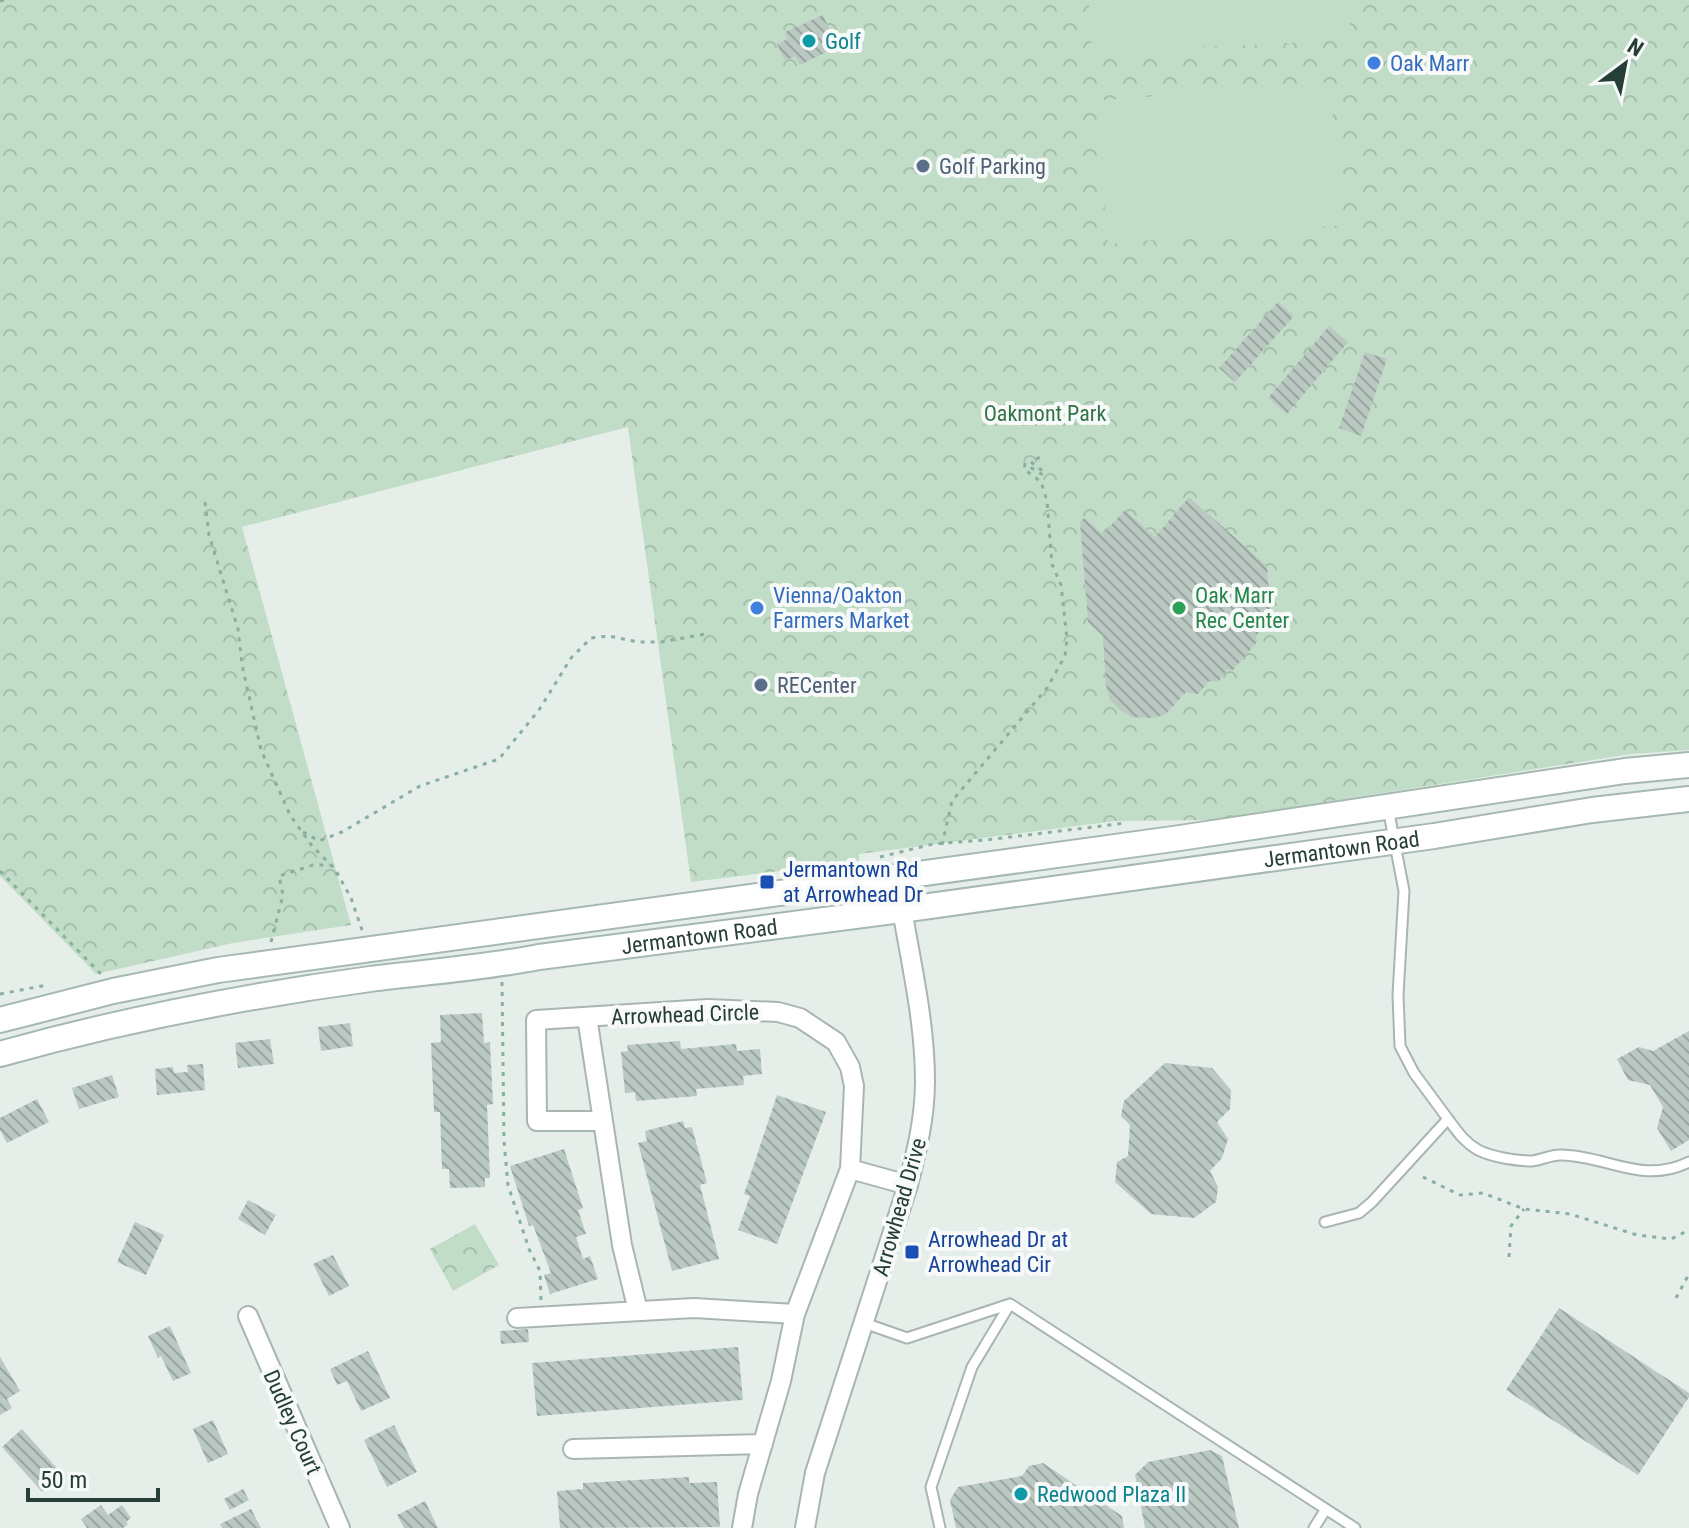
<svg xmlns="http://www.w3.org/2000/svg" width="1689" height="1528" viewBox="0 0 1689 1528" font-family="'Roboto Condensed',sans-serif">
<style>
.park{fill:url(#park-crowns)}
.pitch{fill:#c1ddc7}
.building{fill:url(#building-back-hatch)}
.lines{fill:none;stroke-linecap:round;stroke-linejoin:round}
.lane-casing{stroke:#a9b6b0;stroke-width:13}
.street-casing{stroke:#a9b6b0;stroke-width:22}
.secondary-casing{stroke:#a5b9b1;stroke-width:28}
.path{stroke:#89afa0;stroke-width:3;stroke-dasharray:4 6;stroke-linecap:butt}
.lane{stroke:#fff;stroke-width:9}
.street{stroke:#fff;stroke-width:18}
.secondary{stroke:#fff;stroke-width:24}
.culture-dot{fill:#0f9aa8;stroke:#f7faf8;stroke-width:3}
.shop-dot{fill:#3f7fe0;stroke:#f7faf8;stroke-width:3}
.service-dot{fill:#5c6f8a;stroke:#f7faf8;stroke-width:3}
.leisure-dot{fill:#2e9e5b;stroke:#f7faf8;stroke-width:3}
.transit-dot{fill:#1a4fb4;stroke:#f7faf8;stroke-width:3}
.labels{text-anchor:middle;stroke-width:8;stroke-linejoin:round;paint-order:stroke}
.culture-label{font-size:22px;fill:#0d838f;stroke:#f7faf8;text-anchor:start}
.shop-label{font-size:22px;fill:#366cbe;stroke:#f7faf8;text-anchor:start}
.service-label{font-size:22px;fill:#4e5e75;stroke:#f7faf8;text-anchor:start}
.park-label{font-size:22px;fill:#337347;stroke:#f7faf8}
.leisure-label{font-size:22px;fill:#27864d;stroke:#f7faf8;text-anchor:start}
.street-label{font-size:22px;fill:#263f36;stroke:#f7faf8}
.transit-label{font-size:22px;fill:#164399;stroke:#f7faf8;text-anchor:start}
</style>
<defs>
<pattern id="park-crowns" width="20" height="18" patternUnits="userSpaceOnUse" patternTransform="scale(2)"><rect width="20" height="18" fill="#c1ddc7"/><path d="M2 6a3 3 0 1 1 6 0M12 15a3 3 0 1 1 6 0" fill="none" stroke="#a6bfac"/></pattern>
<pattern id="building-back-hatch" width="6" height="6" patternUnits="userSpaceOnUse" patternTransform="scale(2)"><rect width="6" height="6" fill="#bbc9c3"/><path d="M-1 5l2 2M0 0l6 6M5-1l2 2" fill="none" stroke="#98a59f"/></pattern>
</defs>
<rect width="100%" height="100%" fill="#e6eeea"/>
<path class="park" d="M 0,0 L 1689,0 L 1689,750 L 1631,754 L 1212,820 L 1116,821 L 859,854 L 859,861 L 691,882 L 628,427 L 242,527 L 351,925 L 233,943 L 96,974 L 0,876 Z
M 475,1224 L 499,1265 L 453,1291 L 430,1249 Z"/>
<path class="pitch" d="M 1089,0 L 1349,0 L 1351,40 L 1092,53 Z
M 1330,82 L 1343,225 L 1108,244 L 1095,101 Z"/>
<path class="building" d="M 823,15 L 837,47 L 800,65 L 795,56 L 785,61 L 777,44 L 788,39 L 785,32 Z
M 1278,302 L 1294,316 L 1235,382 L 1219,368 Z
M 1329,326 L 1348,342 L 1287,414 L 1268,398 Z
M 1365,352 L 1387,359 L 1361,436 L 1339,428 Z
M 1189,497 L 1267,566 L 1269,594 L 1274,604 L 1267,612 L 1268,622 L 1256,636 L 1257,642 L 1233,670 L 1227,670 L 1218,682 L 1209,681 L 1198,694 L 1186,692 L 1166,714 L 1154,718 L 1132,717 L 1120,710 L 1110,700 L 1106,685 L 1103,636 L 1088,622 L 1080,522 L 1084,518 L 1103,534 L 1125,510 L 1155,537 Z
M 482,1013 L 484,1043 L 490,1042 L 493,1104 L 487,1105 L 490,1178 L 485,1178 L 485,1187 L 450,1188 L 449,1169 L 442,1169 L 440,1112 L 434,1112 L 431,1043 L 441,1042 L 440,1015 Z
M 350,1023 L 353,1046 L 321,1051 L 318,1027 Z
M 1689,1031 L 1689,1140 L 1671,1151 L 1657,1128 L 1663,1107 L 1650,1085 L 1628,1080 L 1617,1059 L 1639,1047 L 1653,1051 Z
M 270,1039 L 274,1064 L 238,1068 L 235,1043 Z
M 680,1041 L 681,1049 L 736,1044 L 737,1051 L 760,1049 L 762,1074 L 743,1076 L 744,1085 L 696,1089 L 697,1096 L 636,1101 L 635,1092 L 625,1093 L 621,1052 L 628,1051 L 627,1045 Z
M 1165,1063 L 1212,1068 L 1231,1090 L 1230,1109 L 1217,1122 L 1228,1139 L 1222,1158 L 1210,1171 L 1218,1187 L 1216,1202 L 1194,1218 L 1151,1214 L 1115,1182 L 1117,1162 L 1128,1156 L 1130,1125 L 1121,1116 L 1124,1101 Z
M 203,1064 L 205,1090 L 157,1095 L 155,1069 L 173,1067 L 174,1073 L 188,1072 L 187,1065 Z
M 112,1075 L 119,1097 L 79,1109 L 72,1088 Z
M 777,1095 L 826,1112 L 777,1244 L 738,1230 L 750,1196 L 744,1194 Z
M 37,1099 L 49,1122 L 7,1143 L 0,1130 L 0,1118 Z
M 683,1121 L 685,1128 L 692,1127 L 707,1183 L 700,1185 L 719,1259 L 672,1271 L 638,1143 L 647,1141 L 645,1131 Z
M 564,1149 L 583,1208 L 578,1210 L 586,1234 L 576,1237 L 583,1259 L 590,1256 L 598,1279 L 550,1294 L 544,1275 L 551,1273 L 533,1225 L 529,1226 L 510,1166 Z
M 248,1200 L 276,1215 L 265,1235 L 238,1219 Z
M 135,1222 L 164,1235 L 146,1275 L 117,1262 Z
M 333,1255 L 349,1286 L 329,1296 L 313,1264 Z
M 1559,1308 L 1689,1393 L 1689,1397 L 1638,1475 L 1506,1390 Z
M 170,1326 L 191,1373 L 173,1381 L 161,1356 L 158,1358 L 148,1336 Z
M 528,1329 L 529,1342 L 501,1344 L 500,1331 Z
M 738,1347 L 743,1400 L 537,1416 L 532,1363 Z
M 368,1351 L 390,1398 L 361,1411 L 347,1381 L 337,1385 L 330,1369 Z
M 0,1357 L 20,1391 L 7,1399 L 12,1408 L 0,1415 Z
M 213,1420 L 228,1454 L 208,1463 L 193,1429 Z
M 394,1425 L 417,1472 L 387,1487 L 364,1440 Z
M 22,1429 L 62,1474 L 42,1492 L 2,1447 Z
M 1210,1450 L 1222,1456 L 1239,1528 L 1145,1528 L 1135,1475 L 1148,1462 Z
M 1043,1463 L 1122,1516 L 1124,1528 L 956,1528 L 950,1500 L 958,1487 L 1022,1476 L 1029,1466 Z
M 689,1477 L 689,1483 L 717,1482 L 720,1527 L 560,1528 L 557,1491 L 583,1489 L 583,1483 Z
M 243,1489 L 249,1500 L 230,1510 L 224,1499 Z
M 425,1501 L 438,1528 L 404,1528 L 397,1515 Z
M 101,1505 L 108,1515 L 122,1505 L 131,1518 L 126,1522 L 128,1524 L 123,1528 L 87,1528 L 81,1519 Z
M 251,1509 L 261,1528 L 222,1528 L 220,1524 Z"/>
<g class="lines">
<g class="lane-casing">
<path id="lane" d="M 1448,1119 C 1457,1131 1464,1142 1478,1150 C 1492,1157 1516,1161 1532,1161 C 1542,1160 1552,1154 1562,1155 C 1608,1156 1642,1185 1689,1162
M 1325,1222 L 1359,1213 L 1372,1202 L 1448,1119 L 1414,1073 L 1400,1046 L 1398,995 L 1404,891 L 1388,808
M 1010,1304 L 1355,1528
M 864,1323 L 907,1338 L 1010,1304
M 940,1528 L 931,1487 L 972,1367 L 1010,1304
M 1314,1528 L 1326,1509"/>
</g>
<g class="street-casing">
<path id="street" d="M 587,1017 L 622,1245 L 638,1311
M 603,1121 L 537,1121 L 536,1020 L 708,1009 L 778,1012 L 800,1018 L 836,1042 L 850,1067 L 854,1086 L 850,1169 L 795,1314 L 781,1381 L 748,1494 L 742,1528
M 850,1169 L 908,1185
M 248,1316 L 340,1528
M 517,1318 L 694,1308 L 795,1314
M 573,1449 L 763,1444
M 805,1528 L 815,1473 L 908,1185 C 917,1150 925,1117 925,1081 C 925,1012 906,944 897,877"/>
</g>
<g class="secondary-casing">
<g id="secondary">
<path d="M 0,1020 L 113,991 L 218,970 L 1173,839 L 1625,771 L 1689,765"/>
<path id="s1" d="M 0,1054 C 121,1020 245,996 370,979 C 426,972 483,968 539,957 L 901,910 L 1434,836 L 1592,810 L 1689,799"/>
</g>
</g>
<path class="path" d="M 0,1 L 6,0
M 205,502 L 209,535 L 238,629 L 242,665 L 261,750 L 290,815 L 312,846 L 335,869 L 351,898 L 362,930
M 303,832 L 319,841 L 342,832 L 420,786 L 499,759 L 539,710 L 571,658 L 591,638 L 609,636 L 638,642 L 661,642 L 705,634
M 942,845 L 952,801 L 1047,688 L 1065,656 L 1067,639 L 1061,585 L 1052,564 L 1047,501 L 1041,482 L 1024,469 L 1025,464 L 1043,475 L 1044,472 L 1031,462 L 1044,455
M 880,857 L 933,844 L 986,840 L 1126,823
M 0,871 L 101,974
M 271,942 L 283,895 L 279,876 L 313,865 L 330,865
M 502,982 L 504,1141 L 508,1185 L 529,1249 L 540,1271 L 541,1301
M 0,994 L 47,985
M 1423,1177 L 1460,1195 L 1483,1193 L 1524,1209 L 1570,1214 L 1637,1235 L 1671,1239 L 1689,1230
M 1509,1257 L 1511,1226 L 1524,1209
M 1676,1298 L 1689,1274"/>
<use href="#lane" class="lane"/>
<use href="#street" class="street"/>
<use href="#secondary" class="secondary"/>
</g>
<g class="culture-dot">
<circle cx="809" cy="41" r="8"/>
<circle cx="1021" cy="1494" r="8"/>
</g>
<g class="shop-dot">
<circle cx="1374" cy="63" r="8"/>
<circle cx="757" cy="608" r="8"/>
</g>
<g class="service-dot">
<circle cx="923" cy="166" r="8"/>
<circle cx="761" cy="685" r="8"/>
</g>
<circle class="leisure-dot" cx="1179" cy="608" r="8"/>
<g class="transit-dot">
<rect x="759" y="874" width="16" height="16" rx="4"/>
<rect x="904" y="1244" width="16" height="16" rx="4"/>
</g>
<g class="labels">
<g class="culture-label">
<text x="825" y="49">Golf</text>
<text x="1037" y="1502">Redwood Plaza II</text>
</g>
<g class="shop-label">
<text x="1390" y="71">Oak Marr</text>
<text x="773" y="603">Vienna/Oakton<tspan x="773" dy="25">Farmers Market</tspan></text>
</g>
<g class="service-label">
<text x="939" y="174">Golf Parking</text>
<text x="777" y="693">RECenter</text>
</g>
<g class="park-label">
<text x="1045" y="421">Oakmont Park</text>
</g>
<g class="leisure-label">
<text x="1195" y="603">Oak Marr<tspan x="1195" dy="25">Rec Center</tspan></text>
</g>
<g class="street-label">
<text dy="8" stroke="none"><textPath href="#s1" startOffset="1358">Jermantown Road</textPath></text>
<text dy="8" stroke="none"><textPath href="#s1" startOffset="710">Jermantown Road</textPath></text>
<text transform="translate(685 1014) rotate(-2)" y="8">Arrowhead Circle</text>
<text transform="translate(899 1207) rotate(-74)" y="8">Arrowhead Drive</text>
<text transform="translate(293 1422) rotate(66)" y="8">Dudley Court</text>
</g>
<g class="transit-label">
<text x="783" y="877">Jermantown Rd<tspan x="783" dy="25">at Arrowhead Dr</tspan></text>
<text x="928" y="1247">Arrowhead Dr at<tspan x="928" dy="25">Arrowhead Cir</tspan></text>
</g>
</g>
<g transform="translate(1625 64) rotate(32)" stroke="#f7faf8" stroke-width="6" paint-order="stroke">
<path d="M0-6L14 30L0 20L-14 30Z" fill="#263f36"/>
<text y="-12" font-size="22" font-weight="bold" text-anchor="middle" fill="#263f36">N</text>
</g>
<path d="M28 1488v12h130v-12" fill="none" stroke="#263f36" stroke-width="4"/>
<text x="40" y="1488" font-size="24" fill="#263f36" stroke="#f7faf8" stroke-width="6" paint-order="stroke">50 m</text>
</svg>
